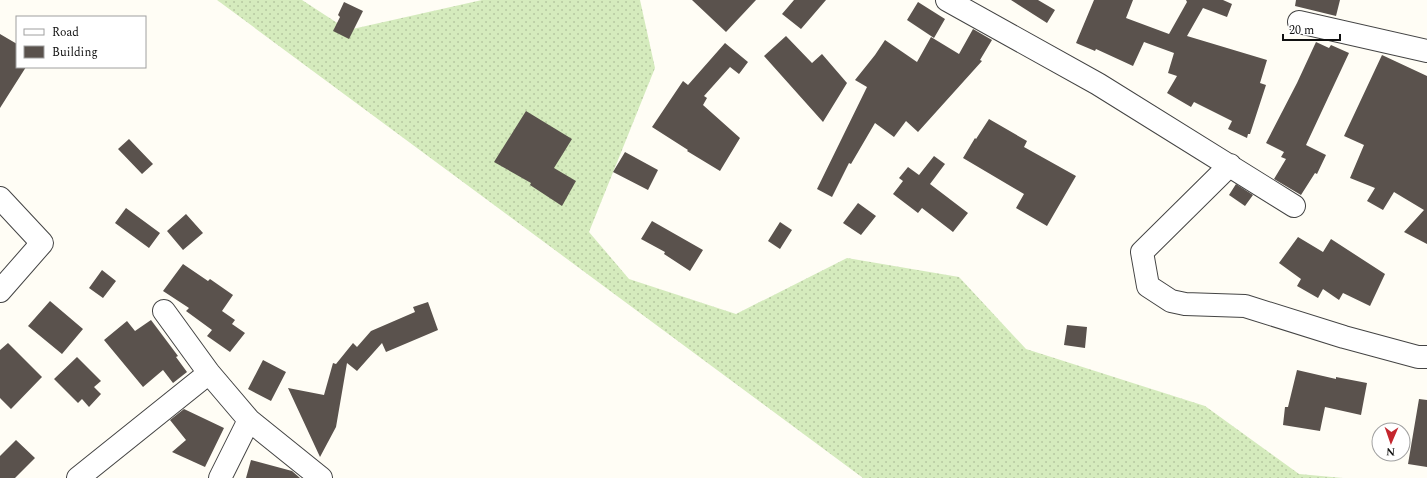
<svg xmlns="http://www.w3.org/2000/svg" width="1427" height="478" viewBox="0 0 1427 478" font-family="Spectral,serif">
<style>
.grass{fill:url(#grass-dots)}
.building{fill:#5a524d}
.lines{fill:none;stroke-linecap:round;stroke-linejoin:round}
.minor-casing{stroke:#444;stroke-width:24}
.minor{stroke:#fff;stroke-width:22}
</style>
<defs>
<pattern id="grass-dots" width="8" height="8" patternUnits="userSpaceOnUse"><rect width="8" height="8" fill="#d5ebbd"/><path d="M2 2h.1M6 6h.1" fill="none" stroke="#b6c8a1" stroke-width="1.8" stroke-linecap="round"/></pattern>
</defs>
<rect width="100%" height="100%" fill="#fffdf5"/>
<path class="grass" d="M 217,0 L 302,0 L 348,30 L 482,0 L 640,0 L 655,68 L 589,232 L 629,279 L 736,314 L 847,258 L 959,277 L 1026,349 L 1205,406 L 1299,474 L 1343,478 L 863,478 Z"/>
<path class="building" d="M 692,0 L 756,0 L 726,32 Z
M 794,0 L 826,0 L 801,29 L 782,14 Z
M 1011,0 L 1038,0 L 1055,10 L 1047,23 Z
M 1094,0 L 1133,0 L 1126,18 L 1169,34 L 1187,2 L 1186,0 L 1223,0 L 1232,4 L 1227,17 L 1203,8 L 1187,36 L 1267,60 L 1260,83 L 1266,85 L 1250,134 L 1248,134 L 1247,138 L 1228,129 L 1232,121 L 1194,102 L 1191,107 L 1167,93 L 1177,76 L 1168,73 L 1174,53 L 1144,42 L 1133,66 L 1096,49 L 1095,51 L 1076,43 Z
M 1296,0 L 1340,0 L 1336,16 L 1295,6 Z
M 344,2 L 363,11 L 349,39 L 333,31 L 340,17 L 338,15 Z
M 918,2 L 945,19 L 934,38 L 907,20 Z
M 973,29 L 992,40 L 980,60 L 982,61 L 918,132 L 906,121 L 894,137 L 875,123 L 851,164 L 849,163 L 832,197 L 817,189 L 867,87 L 855,80 L 875,55 L 885,40 L 917,62 L 931,37 L 959,54 Z
M 0,34 L 17,44 L 17,67 L 26,67 L 0,108 Z
M 786,36 L 812,63 L 822,54 L 847,83 L 823,122 L 764,56 Z
M 1316,42 L 1329,48 L 1331,45 L 1349,53 L 1306,145 L 1326,155 L 1317,174 L 1315,173 L 1301,195 L 1274,179 L 1286,159 L 1281,157 L 1284,152 L 1266,143 L 1297,83 Z
M 725,43 L 748,62 L 739,74 L 730,67 L 704,96 L 707,98 L 703,105 L 740,138 L 720,171 L 687,151 L 688,150 L 652,127 L 683,81 L 688,85 Z
M 1382,55 L 1427,76 L 1427,244 L 1404,232 L 1424,210 L 1394,192 L 1383,210 L 1367,201 L 1375,188 L 1350,178 L 1364,145 L 1344,136 Z
M 526,111 L 572,139 L 554,168 L 576,181 L 562,206 L 530,185 L 531,183 L 494,162 Z
M 989,119 L 1027,141 L 1024,147 L 1076,176 L 1047,226 L 1016,208 L 1024,194 L 963,158 L 975,138 L 976,139 Z
M 129,139 L 153,164 L 142,174 L 118,149 Z
M 625,152 L 658,170 L 648,190 L 613,172 Z
M 934,156 L 945,164 L 930,184 L 968,213 L 953,232 L 922,208 L 918,213 L 893,194 L 903,181 L 899,178 L 908,167 L 919,175 Z
M 1236,184 L 1253,195 L 1245,206 L 1229,195 Z
M 858,203 L 876,216 L 861,235 L 843,223 Z
M 126,208 L 160,233 L 149,248 L 115,223 Z
M 186,214 L 203,233 L 183,250 L 167,231 Z
M 652,221 L 703,250 L 690,271 L 664,254 L 665,252 L 641,239 Z
M 780,222 L 792,230 L 780,249 L 768,241 Z
M 1298,237 L 1323,252 L 1331,239 L 1385,274 L 1370,306 L 1343,293 L 1339,300 L 1323,289 L 1318,298 L 1297,286 L 1301,279 L 1279,263 Z
M 183,264 L 208,281 L 210,279 L 233,295 L 222,311 L 235,320 L 232,324 L 245,333 L 230,352 L 207,336 L 212,330 L 186,311 L 189,308 L 163,291 Z
M 102,270 L 116,281 L 103,298 L 89,288 Z
M 50,301 L 83,329 L 62,354 L 28,326 Z
M 428,302 L 438,330 L 386,352 L 382,343 L 357,371 L 347,363 L 336,427 L 320,457 L 288,388 L 324,395 L 333,363 L 336,364 L 353,343 L 357,347 L 371,331 L 415,312 L 413,307 Z
M 151,320 L 178,356 L 176,357 L 187,372 L 173,383 L 163,370 L 143,387 L 104,340 L 127,321 L 135,331 Z
M 1067,325 L 1087,327 L 1085,348 L 1064,345 Z
M 8,343 L 42,377 L 11,409 L 0,398 L 0,350 Z
M 77,357 L 101,381 L 94,387 L 101,394 L 89,407 L 82,399 L 78,403 L 54,379 Z
M 263,360 L 286,372 L 271,401 L 248,389 Z
M 1297,370 L 1336,379 L 1336,377 L 1367,383 L 1361,415 L 1325,407 L 1320,431 L 1283,425 L 1285,407 L 1288,407 Z
M 1419,399 L 1427,400 L 1427,467 L 1408,464 Z
M 184,409 L 224,428 L 205,467 L 172,452 L 186,440 L 170,420 Z
M 16,440 L 35,458 L 15,478 L 0,478 L 0,456 Z
M 251,460 L 292,471 L 300,478 L 246,478 Z"/>
<g class="lines">
<g class="minor-casing">
<path id="minor" d="M 947,0 L 1098,84 L 1294,206
M 1299,22 L 1427,51
M 1230,165 L 1142,252 L 1148,286 L 1171,301 L 1185,304 L 1245,306 L 1344,337 L 1418,357 L 1427,357
M 0,198 L 42,243 L 0,291
M 164,311 L 209,373 L 249,420 L 321,478
M 78,478 L 209,373
M 220,478 L 249,420"/>
</g>
<use href="#minor" class="minor"/>
</g>
<rect x="16" y="16" width="130" height="52" fill="#ffffff" stroke="#a0a0a0"/>
<rect x="24" y="29" width="20" height="6" fill="#ffffff" stroke="#a0a0a0"/>
<text x="52" y="36" font-size="12" fill="#111111">Road</text>
<rect x="24" y="46" width="20" height="12" fill="#5a524d" stroke="#a0a0a0"/>
<text x="52" y="56" font-size="12" fill="#111111">Building</text>
<g transform="translate(1391 442) rotate(182)"><circle r="19" fill="#ffffff" stroke="#a0a0a0"/>
<path d="M0-3L7 15L0 10L-7 15Z" fill="#c4262e"/>
<text y="-6" font-size="11" font-weight="bold" text-anchor="middle" fill="#111111">N</text>
</g>
<path d="M1283 34v6h57v-6" fill="none" stroke="#111111" stroke-width="2"/>
<text x="1289" y="34" font-size="12" fill="#111111" stroke="#ffffff" stroke-width="3" paint-order="stroke">20 m</text>
</svg>
